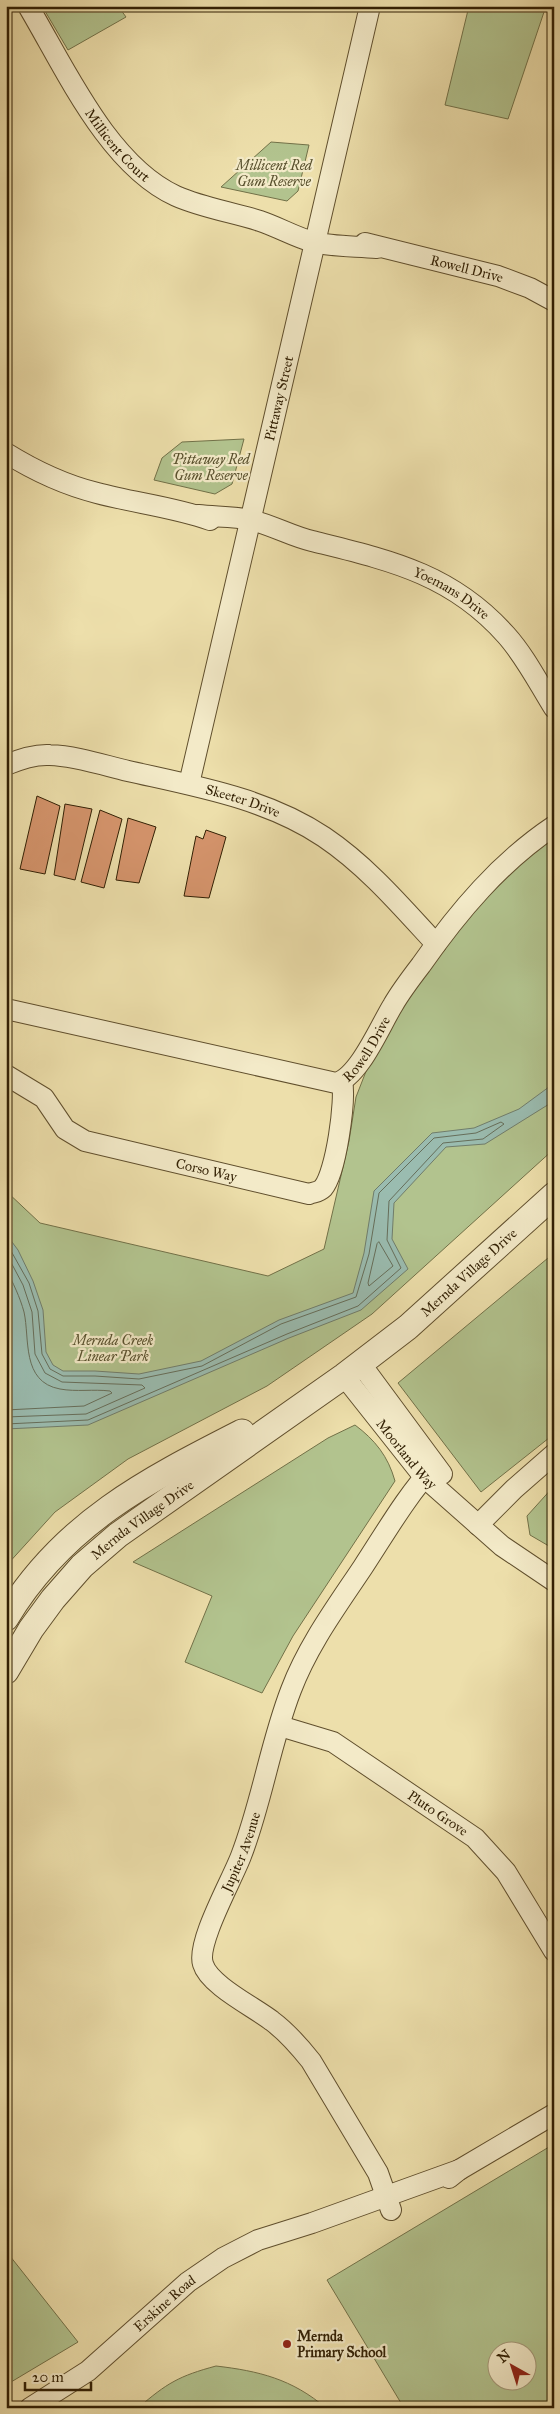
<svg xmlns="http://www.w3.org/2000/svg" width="560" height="2414" viewBox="0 0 560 2414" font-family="'IM FELL Great Primer',serif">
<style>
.green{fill:#b2c38e;stroke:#727148;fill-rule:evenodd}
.water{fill:#9abcb0;stroke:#707d6b}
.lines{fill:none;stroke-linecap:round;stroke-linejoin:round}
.shore{stroke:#666e5a;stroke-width:1}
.building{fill:#d5946c;stroke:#311f03}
.minor-casing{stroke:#604f2d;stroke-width:22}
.tertiary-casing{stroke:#604f2d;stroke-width:27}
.minor{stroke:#f3eac8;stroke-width:20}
.tertiary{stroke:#f3eac8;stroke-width:25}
.poi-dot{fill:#8f2418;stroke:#f3eac8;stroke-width:2}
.labels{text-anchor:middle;stroke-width:4.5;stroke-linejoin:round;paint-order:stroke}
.street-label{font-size:14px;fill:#311f03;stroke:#f3eac8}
.park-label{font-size:14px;font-style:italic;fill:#58502d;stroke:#f3eac8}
.poi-label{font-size:14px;font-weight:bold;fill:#311f03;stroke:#f3eac8;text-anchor:start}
</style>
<rect width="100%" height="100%" fill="#eddfab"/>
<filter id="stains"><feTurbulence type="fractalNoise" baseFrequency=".004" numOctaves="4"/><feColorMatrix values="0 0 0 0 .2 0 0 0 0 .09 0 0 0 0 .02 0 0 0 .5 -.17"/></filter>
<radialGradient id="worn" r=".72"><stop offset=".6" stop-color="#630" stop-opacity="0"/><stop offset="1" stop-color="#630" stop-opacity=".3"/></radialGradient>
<path class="green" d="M 42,6 L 118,6 L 126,17 L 68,50 Z
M 469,6 L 526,6 L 544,12 L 508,119 L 445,105 Z
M 271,142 L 309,145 L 298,191 L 287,201 L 221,187 Z
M 244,439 L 232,484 L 215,494 L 154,480 L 162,458 L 182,442 Z
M 554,836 L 554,1149 L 372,1314 L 267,1386 L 128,1459 L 55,1512 L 6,1566 L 6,1191 L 40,1223 L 268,1276 L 324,1249 L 349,1141 L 356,1097 L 372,1056 L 396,1013 L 454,933 L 500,882 Z
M 554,1253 L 554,1434 L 481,1492 L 398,1383 Z
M 355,1425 C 375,1440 388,1456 395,1481 L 293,1636 L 262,1693 L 185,1662 L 212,1596 L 133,1562 L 328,1438 Z
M 554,1486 L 554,1549 L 530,1535 L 527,1516 Z
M 554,2144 L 554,2408 L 404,2408 L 327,2280 ZM 498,2352 L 528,2352 L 528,2382 L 498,2382 Z
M 6,2251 L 78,2342 L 6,2385 Z
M 216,2366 C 259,2371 292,2379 326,2408 L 138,2408 C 167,2383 179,2376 216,2366 Z"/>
<path class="water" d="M 554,1053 L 554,1101 L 485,1144 L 446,1147 L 394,1203 L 392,1239 L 408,1269 L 361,1310 L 289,1338 L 88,1425 L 6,1429 L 6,1234 L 18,1250 L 33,1281 L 43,1310 L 46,1352 L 53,1365 L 63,1371 L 95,1371 L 139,1374 L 201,1361 L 279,1320 L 353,1293 L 364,1253 L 374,1191 L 432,1133 L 474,1128 L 519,1109 L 553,1084 Z"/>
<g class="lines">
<path class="shore" d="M 6,1242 L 29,1283 L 38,1311 L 42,1354 L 50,1369 L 63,1376 L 95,1376 L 139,1379 L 202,1366 L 281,1324 L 356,1297 L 369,1254 L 379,1193 L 434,1138 L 476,1133 L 501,1122 L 504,1124 L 483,1139 L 443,1143 L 389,1201 L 387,1240 L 401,1268 L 358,1306 L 287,1334 L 88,1420 L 6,1424
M 379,1242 L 393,1266 L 369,1286 L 368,1283 L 377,1244 Z
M 6,1253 L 23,1285 L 32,1312 L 35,1354 L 45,1373 L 62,1382 L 142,1385 L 145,1388 L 86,1414 L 6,1417
M 6,1269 C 13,1283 20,1297 24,1312 C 30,1338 21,1382 60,1389 C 76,1392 94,1389 110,1391 L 112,1393 L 84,1406 L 6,1410"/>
</g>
<path class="building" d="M 37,796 L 60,806 L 45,874 L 20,869 Z
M 65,804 L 92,809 L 75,880 L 54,875 Z
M 100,810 L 122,819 L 104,888 L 81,882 Z
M 128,818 L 156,827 L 139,883 L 116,880 Z
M 206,830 L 226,837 L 209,898 L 184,896 L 196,836 L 203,839 Z"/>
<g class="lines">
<g class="minor-casing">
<g id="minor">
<path id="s1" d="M 28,6 C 65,68 108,165 176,196 C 203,208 232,212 260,221 C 278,227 295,237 313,242 C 333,247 357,246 377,248"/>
<path id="s2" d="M 365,243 L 498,276 L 530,288 L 554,301"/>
<path d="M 6,453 C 35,471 65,485 97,493 C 134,503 174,507 210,520"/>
<path id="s3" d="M 198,515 C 215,517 234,516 251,520 C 272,525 291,536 312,541 C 388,560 451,573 506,635 C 525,656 539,684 554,708"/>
<path id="s4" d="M 6,765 C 20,759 35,754 50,755 C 76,756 103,765 128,771 C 194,786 266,798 324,837 C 367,866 401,906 436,944"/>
<path id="s5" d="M 189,784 L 370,6"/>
<path id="s6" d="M 6,1009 L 336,1083 C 359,1077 380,1026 393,1005 C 401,991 411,978 421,965 C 458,912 500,862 554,826"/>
<path id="s7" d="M 6,1075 L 44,1098 L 65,1129 L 85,1141 L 309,1194 C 315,1192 319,1192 323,1188 C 336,1173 346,1100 342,1081"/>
<path d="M 360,1363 L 442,1474"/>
<path id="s8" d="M 344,1376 L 424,1477 L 502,1546 L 554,1581"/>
<path d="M 478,1525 L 514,1489 L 554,1454"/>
<path id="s9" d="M 280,1726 L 333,1742 L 475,1838 L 506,1872 L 554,1951"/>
<path d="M 449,2178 L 459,2170 L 554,2114"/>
<path id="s10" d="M 391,2210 L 378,2173 L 311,2061 C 299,2046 287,2032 272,2021 C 254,2007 209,1985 203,1964 C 196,1943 232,1880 241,1856 C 262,1802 270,1744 291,1690 C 308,1645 337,1606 363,1567 C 386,1532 407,1495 435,1465"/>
<path id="s11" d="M 30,2408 L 88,2371 L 188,2282 L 223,2258 L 258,2240 L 312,2223 L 459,2170"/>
</g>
</g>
<g class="tertiary-casing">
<g id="tertiary">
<path d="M 6,1618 C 63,1523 148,1480 242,1432"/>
<path id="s12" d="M 6,1671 L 31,1629 L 53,1599 L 82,1566 L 118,1535 L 344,1376 L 408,1327 L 554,1195"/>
</g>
</g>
<use href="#minor" class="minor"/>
<use href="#tertiary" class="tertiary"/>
</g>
<circle class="poi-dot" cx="287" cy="2344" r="5"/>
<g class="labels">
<g class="street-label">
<text dy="5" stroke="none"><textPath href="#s1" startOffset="166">Millicent Court</textPath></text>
<text dy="5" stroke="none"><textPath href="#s2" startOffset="105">Rowell Drive</textPath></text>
<text dy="5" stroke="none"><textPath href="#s5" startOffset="396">Pittaway Street</textPath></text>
<text dy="5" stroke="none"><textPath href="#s3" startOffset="268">Yoemans Drive</textPath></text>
<text dy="5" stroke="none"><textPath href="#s4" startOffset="244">Skeeter Drive</textPath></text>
<text dy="5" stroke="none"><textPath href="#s6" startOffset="385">Rowell Drive</textPath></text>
<text dy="5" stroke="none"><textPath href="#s7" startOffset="230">Corso Way</textPath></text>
<text dy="5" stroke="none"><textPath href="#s12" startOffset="616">Mernda Village Drive</textPath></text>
<text dy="5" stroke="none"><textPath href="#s8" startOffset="100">Moorland Way</textPath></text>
<text dy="5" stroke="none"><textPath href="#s12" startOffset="206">Mernda Village Drive</textPath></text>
<text dy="5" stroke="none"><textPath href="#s9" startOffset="182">Pluto Grove</textPath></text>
<text dy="5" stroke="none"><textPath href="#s10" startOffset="436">Jupiter Avenue</textPath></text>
<text dy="5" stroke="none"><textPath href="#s11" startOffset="171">Erskine Road</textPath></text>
</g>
<g class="park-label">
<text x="274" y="170">Millicent Red<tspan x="274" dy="16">Gum Reserve</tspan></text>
<text x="211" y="464">Pittaway Red<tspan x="211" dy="16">Gum Reserve</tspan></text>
<text x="113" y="1345">Mernda Creek<tspan x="113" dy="16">Linear Park</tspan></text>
</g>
<g class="poi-label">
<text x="297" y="2341">Mernda<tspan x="297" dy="16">Primary School</tspan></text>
</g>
</g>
<rect width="560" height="2414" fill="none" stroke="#eddfab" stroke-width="25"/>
<rect x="8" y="8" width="545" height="2399" fill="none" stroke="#311f03" stroke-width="2.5"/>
<rect x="12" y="12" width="535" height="2389" fill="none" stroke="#311f03"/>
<g transform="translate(512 2366) rotate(321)"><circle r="24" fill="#f3eac8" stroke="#a59979"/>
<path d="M0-4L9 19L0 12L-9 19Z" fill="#8f2418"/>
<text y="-8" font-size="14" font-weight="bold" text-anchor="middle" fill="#311f03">N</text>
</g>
<path d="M25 2382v8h66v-8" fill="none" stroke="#311f03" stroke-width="2.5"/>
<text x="32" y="2382" font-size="15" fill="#311f03" stroke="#f3eac8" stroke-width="4" paint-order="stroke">20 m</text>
<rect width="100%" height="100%" filter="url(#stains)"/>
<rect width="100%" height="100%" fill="url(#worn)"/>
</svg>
